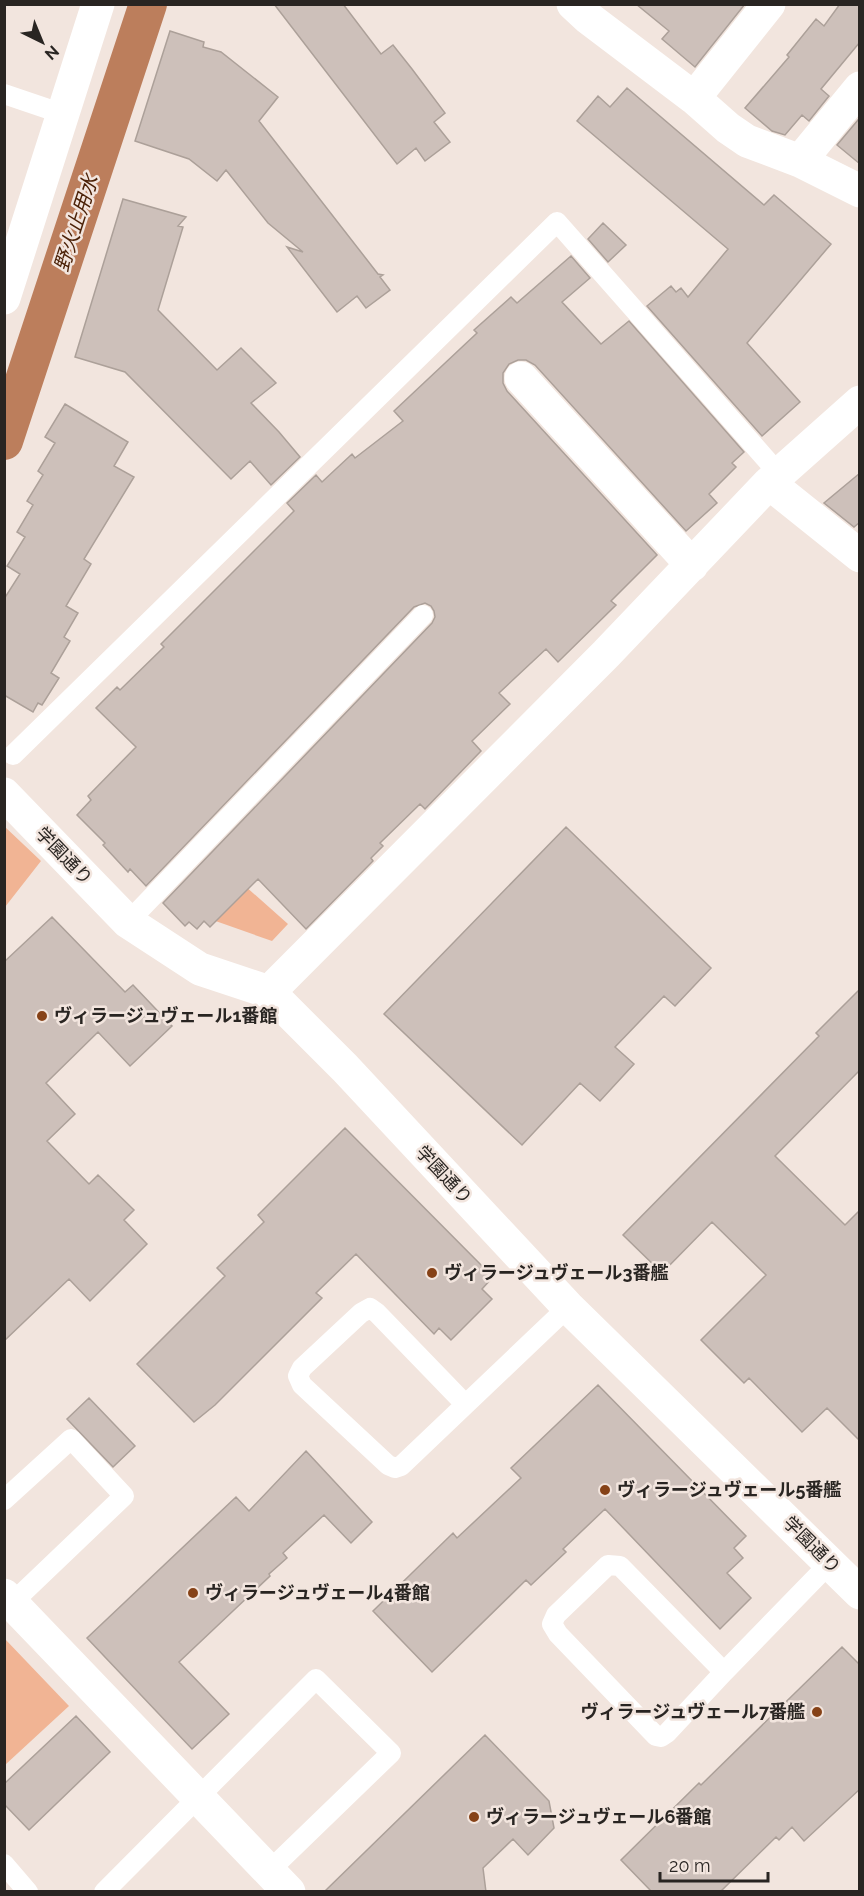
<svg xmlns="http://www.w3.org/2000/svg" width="864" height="1896" viewBox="0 0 864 1896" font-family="Raleway,'Noto Sans JP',sans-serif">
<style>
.green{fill:#f1b494}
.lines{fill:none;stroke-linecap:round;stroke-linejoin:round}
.canal{stroke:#bc7e5c;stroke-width:38}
.building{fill:#cdc0ba;stroke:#aca099;stroke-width:1.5}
.lane{stroke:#fff;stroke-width:20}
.street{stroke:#fff;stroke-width:33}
.secondary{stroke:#fff;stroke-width:33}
.poi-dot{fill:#864217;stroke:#f2e5de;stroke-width:2}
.labels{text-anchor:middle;stroke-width:5;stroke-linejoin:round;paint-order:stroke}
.street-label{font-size:18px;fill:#292522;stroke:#f2e5de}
.poi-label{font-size:18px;font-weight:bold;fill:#292522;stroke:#f2e5de;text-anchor:start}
.water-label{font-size:20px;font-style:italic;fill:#4c2208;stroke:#f2e5de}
</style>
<rect width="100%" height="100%" fill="#f2e5de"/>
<path class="green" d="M 4,826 L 41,861 L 5,907 L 4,907 Z
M 244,885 L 288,924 L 272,941 L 207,918 Z
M 5,1639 L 69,1706 L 5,1765 Z"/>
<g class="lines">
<path class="canal" d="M 4,441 L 148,4"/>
</g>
<path class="building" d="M 274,4 L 343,4 L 381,54 L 393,45 L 412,69 L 445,113 L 434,122 L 450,142 L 425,161 L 416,148 L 397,164 Z
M 636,4 L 745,4 L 695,67 L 662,39 L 669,31 Z
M 840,4 L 860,4 L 860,42 L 821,89 L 829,96 L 809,121 L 802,115 L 785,135 L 772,131 L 745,108 L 789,57 L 787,55 L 816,19 L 824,26 Z
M 170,31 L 204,42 L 203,47 L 221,52 L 278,97 L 259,121 L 378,274 L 383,275 L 380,277 L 390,290 L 366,308 L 357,296 L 337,312 L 287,247 L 303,252 L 268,223 L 226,170 L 217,181 L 189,159 L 135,141 Z
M 627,88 L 764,205 L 774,195 L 831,244 L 747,343 L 800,402 L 762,436 L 647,306 L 671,286 L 676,292 L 681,288 L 688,297 L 728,249 L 577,121 L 598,96 L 610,107 Z
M 858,120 L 860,121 L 860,164 L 837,145 Z
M 123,199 L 186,217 L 178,226 L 183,227 L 158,310 L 217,370 L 241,348 L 276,383 L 251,403 L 279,432 L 300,457 L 271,485 L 250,461 L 231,479 L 125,372 L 75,357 Z
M 603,223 L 626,245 L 608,262 L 588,239 Z
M 571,256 L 590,278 L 562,302 L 601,344 L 629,321 L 744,452 L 732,463 L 736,467 L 709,494 L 717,503 L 686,531 L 535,365 L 526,360 L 518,360 L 509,364 L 503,373 L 503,383 L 507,391 L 657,555 L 611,601 L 616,605 L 558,662 L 546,649 L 499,693 L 510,704 L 472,741 L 481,751 L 425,809 L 420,804 L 380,843 L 383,846 L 371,858 L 373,861 L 306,929 L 258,879 L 210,927 L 204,921 L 197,929 L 189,922 L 185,926 L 163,903 L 432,623 L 435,617 L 434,611 L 431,606 L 425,603 L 414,607 L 146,886 L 130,869 L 128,872 L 103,845 L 105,843 L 77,815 L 91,800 L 88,796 L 136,747 L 96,708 L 117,687 L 120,690 L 164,647 L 161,644 L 294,511 L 287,503 L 316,475 L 322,482 L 352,454 L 355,458 L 403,421 L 394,411 L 477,333 L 474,330 L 511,297 L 517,303 Z
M 65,404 L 128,442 L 114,466 L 134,477 L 84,559 L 91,564 L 66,606 L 78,613 L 64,637 L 70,641 L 51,673 L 59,678 L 42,705 L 38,703 L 33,712 L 4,695 L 4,599 L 20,574 L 7,566 L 25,537 L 17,532 L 33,505 L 27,501 L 43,475 L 38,471 L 55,443 L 45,437 Z
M 860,473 L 860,522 L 854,527 L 824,503 Z
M 566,827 L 711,968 L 675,1006 L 664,996 L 615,1047 L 634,1064 L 600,1101 L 580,1083 L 522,1145 L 384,1014 Z
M 52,917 L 125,992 L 133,985 L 172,1026 L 130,1066 L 98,1032 L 46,1083 L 75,1114 L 47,1141 L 89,1184 L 98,1175 L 134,1210 L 124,1220 L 147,1244 L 90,1301 L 69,1279 L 4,1341 L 4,962 Z
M 860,989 L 860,1070 L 775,1156 L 845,1225 L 860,1210 L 860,1441 L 827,1408 L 802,1432 L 749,1378 L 744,1383 L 701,1340 L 766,1275 L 712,1222 L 662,1273 L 623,1235 L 819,1036 L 816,1033 Z
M 345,1128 L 493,1277 L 482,1289 L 492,1299 L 451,1340 L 439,1328 L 434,1334 L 356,1254 L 316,1293 L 322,1298 L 215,1405 L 194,1422 L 137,1364 L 225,1276 L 217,1268 L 264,1222 L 258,1215 Z
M 598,1385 L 746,1536 L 734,1548 L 743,1558 L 727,1573 L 751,1598 L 720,1629 L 605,1509 L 563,1549 L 566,1552 L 531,1585 L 526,1580 L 432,1672 L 373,1611 L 453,1533 L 457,1538 L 521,1478 L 511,1468 Z
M 89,1398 L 135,1446 L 113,1467 L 67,1419 Z
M 306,1451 L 372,1522 L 351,1543 L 324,1515 L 283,1553 L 287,1558 L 269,1574 L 270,1576 L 179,1662 L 229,1714 L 192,1749 L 87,1638 L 236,1497 L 249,1511 Z
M 842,1647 L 860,1665 L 860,1789 L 804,1841 L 792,1827 L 779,1840 L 776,1837 L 720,1892 L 652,1892 L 621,1860 L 699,1783 L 701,1785 Z
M 76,1716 L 110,1752 L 29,1830 L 4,1804 L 4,1784 Z
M 485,1735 L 549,1801 L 554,1828 L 528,1855 L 513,1839 L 483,1868 L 486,1892 L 324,1892 Z"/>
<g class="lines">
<path class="lane" d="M 4,94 L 63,114
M 13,755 L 557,222 L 779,474
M 128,922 L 423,615
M 465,1404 L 377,1313 L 370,1308 L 361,1313 L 302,1368 L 298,1376 L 302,1385 L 388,1465 L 395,1468 L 401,1466 L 568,1307
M 4,1500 L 71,1439 L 124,1496 L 12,1603
M 608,1565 L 620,1566 L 724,1672 L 667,1733 L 661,1737 L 656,1736 L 558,1634 L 552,1624 L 556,1615 Z
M 724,1672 L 830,1563
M 4,1864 L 28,1892
M 104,1892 L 316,1679 L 391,1753 L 269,1871"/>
<path class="street" d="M 573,4 L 587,17 L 694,98 L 728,128 L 747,141 L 800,161 L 860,191
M 694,98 L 769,4
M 800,161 L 860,88
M 521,378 L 692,565
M 769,483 L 860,556
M 269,992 L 606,654 L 769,483 L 860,402
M 4,1595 L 289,1892"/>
<path class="secondary" d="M 4,298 L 98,4
M 4,794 L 128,922 L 200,969 L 269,992 L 345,1068 L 568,1307 L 860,1593"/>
</g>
<g class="poi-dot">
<circle cx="42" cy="1016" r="6"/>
<circle cx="432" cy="1273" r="6"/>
<circle cx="605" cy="1490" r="6"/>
<circle cx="193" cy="1593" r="6"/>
<circle cx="817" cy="1712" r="6"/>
<circle cx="474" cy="1817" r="6"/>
</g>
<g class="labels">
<g class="street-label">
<text transform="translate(64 856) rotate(46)" y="6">学園通り</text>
<text transform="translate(444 1175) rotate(47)" y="6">学園通り</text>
<text transform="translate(812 1545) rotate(45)" y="6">学園通り</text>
</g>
<g class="poi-label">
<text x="54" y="1022">ヴィラージュヴェール1番館</text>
<text x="444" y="1279">ヴィラージュヴェール3番艦</text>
<text x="617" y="1496">ヴィラージュヴェール5番艦</text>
<text x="205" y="1599">ヴィラージュヴェール4番館</text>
<text x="805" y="1718" text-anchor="end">ヴィラージュヴェール7番艦</text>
<text x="486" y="1823">ヴィラージュヴェール6番館</text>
</g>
<g class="water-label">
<text transform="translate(76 223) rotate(-72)" y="7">野火止用水</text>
</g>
</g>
<rect width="864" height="1896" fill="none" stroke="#292522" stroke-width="12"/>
<g transform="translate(42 42) rotate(137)" stroke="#f2e5de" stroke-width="4.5" paint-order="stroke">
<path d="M0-4.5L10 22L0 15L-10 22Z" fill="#292522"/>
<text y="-9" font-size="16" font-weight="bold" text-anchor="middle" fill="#292522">N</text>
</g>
<path d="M660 1872v9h108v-9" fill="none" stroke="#292522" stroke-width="3"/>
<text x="669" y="1872" font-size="18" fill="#292522" stroke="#f2e5de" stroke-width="4.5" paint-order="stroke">20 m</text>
</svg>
